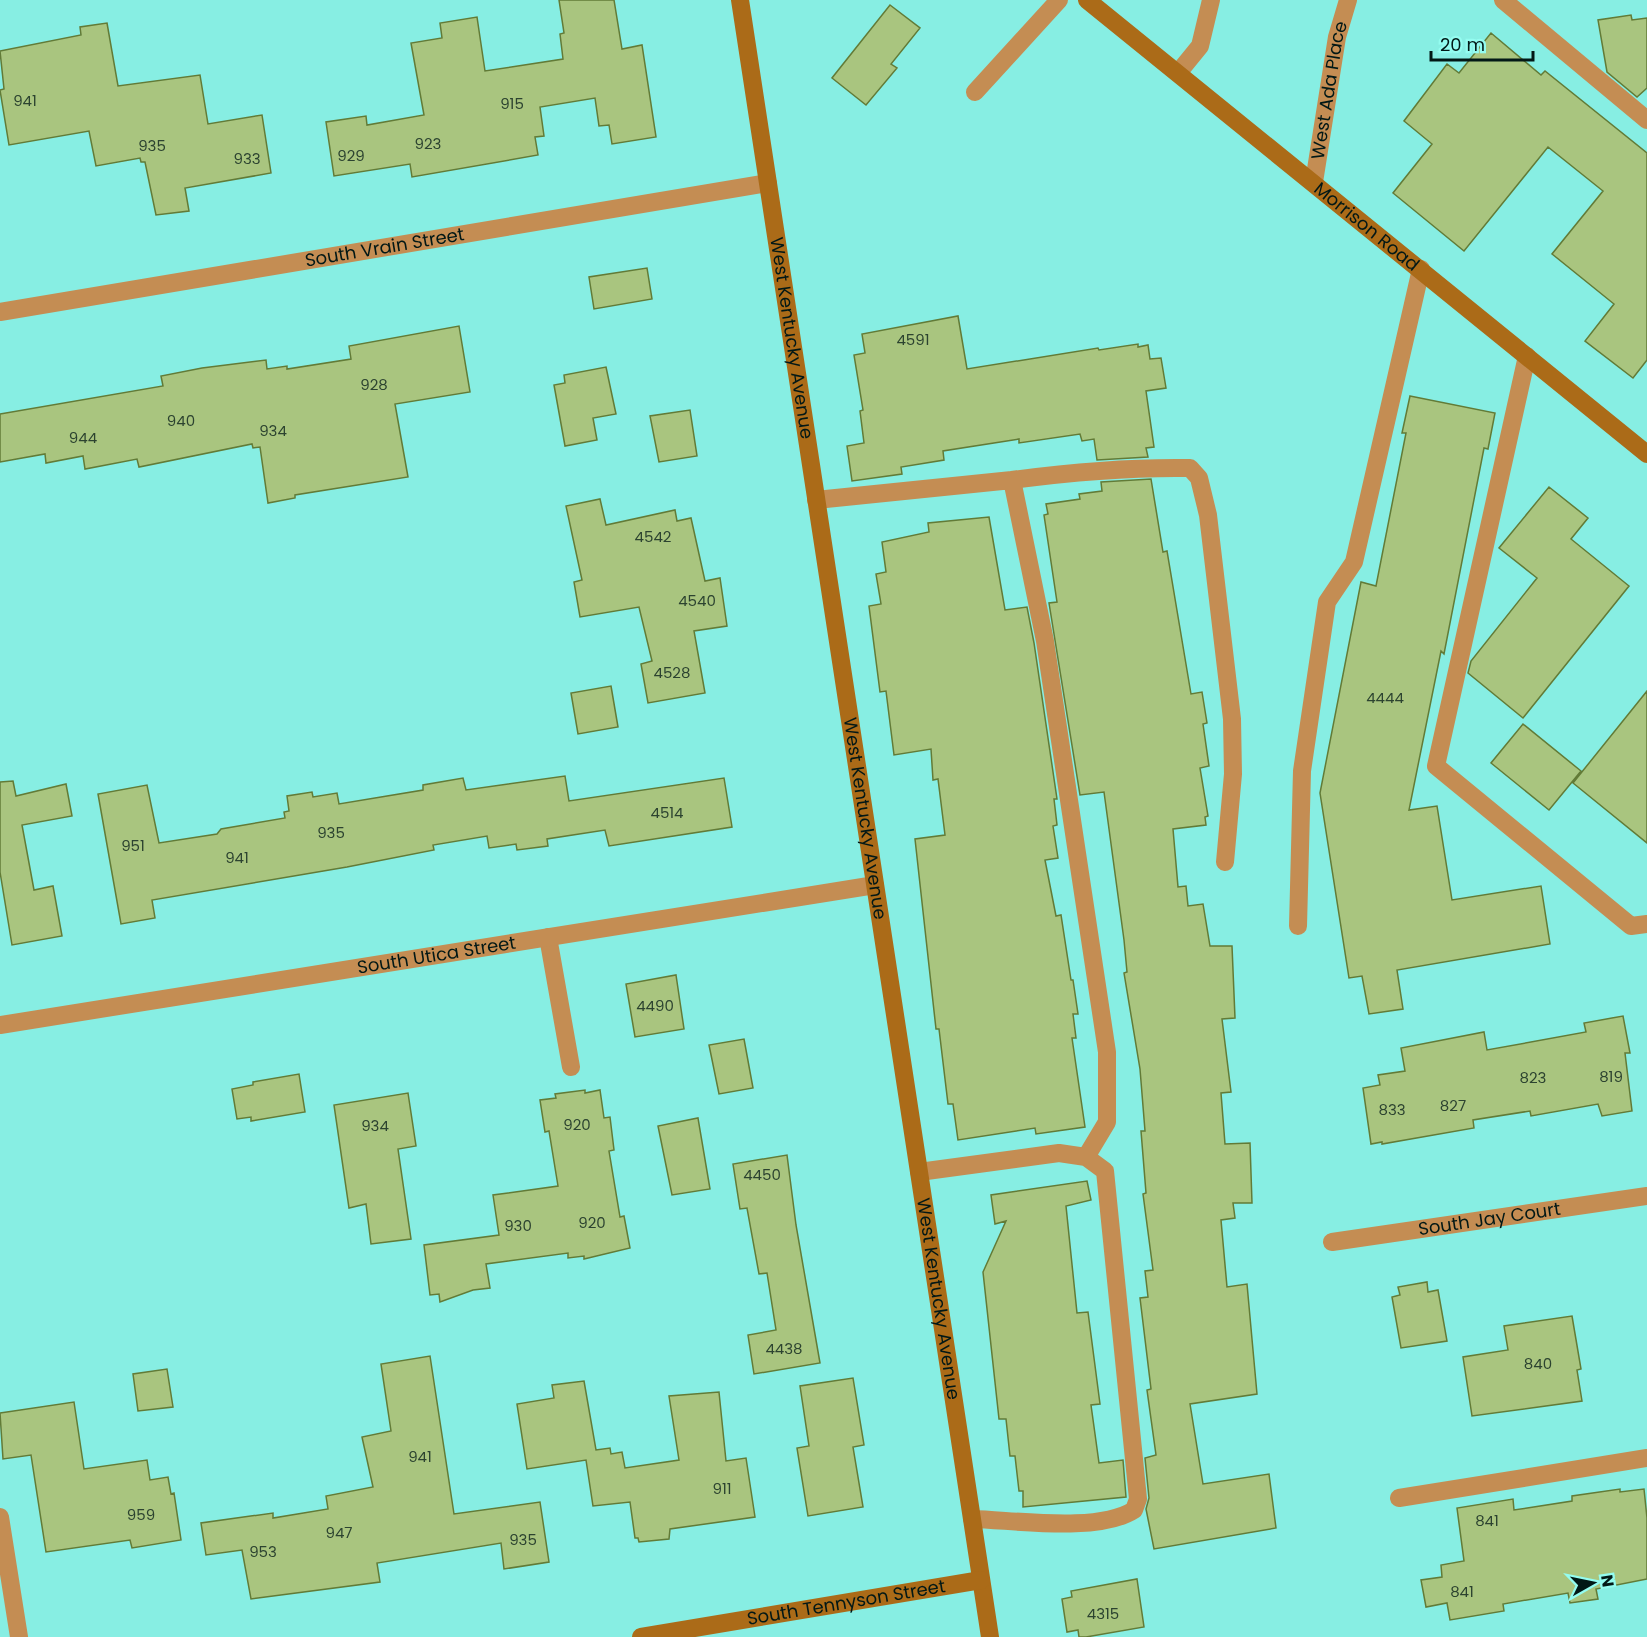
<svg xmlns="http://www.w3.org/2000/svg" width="1647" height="1637" viewBox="0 0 1647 1637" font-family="Poppins,sans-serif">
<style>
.building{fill:#a9c57f;stroke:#627b37;stroke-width:1.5}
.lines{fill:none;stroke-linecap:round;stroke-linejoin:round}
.lane{stroke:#c48d53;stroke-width:18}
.street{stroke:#c48d53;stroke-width:18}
.secondary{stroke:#ab6b18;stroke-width:18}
.labels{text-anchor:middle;stroke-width:5;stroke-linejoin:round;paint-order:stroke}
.number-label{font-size:15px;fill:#2c4330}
.street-label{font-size:18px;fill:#021816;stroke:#94fcf0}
</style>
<rect width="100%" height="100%" fill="#87eee3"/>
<path class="building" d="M 559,0 L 614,0 L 622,49 L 642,45 L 656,137 L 612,144 L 609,125 L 599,126 L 595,98 L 540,107 L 544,136 L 535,137 L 538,155 L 412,177 L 410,164 L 334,176 L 326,122 L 366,116 L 367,125 L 424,115 L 411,43 L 442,38 L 440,23 L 477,17 L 485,71 L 563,59 L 560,34 L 564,33 Z
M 890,5 L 920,28 L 891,64 L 897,68 L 866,105 L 832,78 Z
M 1631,15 L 1632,20 L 1647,18 L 1647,88 L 1637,97 L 1607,72 L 1598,20 Z
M 107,23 L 118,86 L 200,75 L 208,124 L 262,115 L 271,173 L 185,188 L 189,211 L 156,215 L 145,162 L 141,162 L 140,158 L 96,166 L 89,131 L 9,145 L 0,90 L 4,89 L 0,51 L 81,35 L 80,27 Z
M 1491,33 L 1541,75 L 1545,71 L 1647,153 L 1647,360 L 1633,378 L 1585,341 L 1614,304 L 1552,254 L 1603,191 L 1548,147 L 1464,251 L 1393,193 L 1432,144 L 1404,121 L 1447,64 L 1459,73 Z
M 647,268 L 652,299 L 594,309 L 589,277 Z
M 958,316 L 967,369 L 1098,348 L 1099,350 L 1138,344 L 1138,347 L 1148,345 L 1150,359 L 1161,358 L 1166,388 L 1146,391 L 1154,447 L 1146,448 L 1148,457 L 1097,460 L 1094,439 L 1082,441 L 1080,434 L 1019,443 L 1019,439 L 943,451 L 944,460 L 901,467 L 902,474 L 852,481 L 847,446 L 864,443 L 860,411 L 863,410 L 854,355 L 865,353 L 862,334 Z
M 459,326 L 470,392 L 395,404 L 408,477 L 295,495 L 295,498 L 268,503 L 260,447 L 253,448 L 252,444 L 139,467 L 137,459 L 85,469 L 83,456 L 46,463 L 45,454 L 0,462 L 0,414 L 163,386 L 161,376 L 202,368 L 266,360 L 267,369 L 287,366 L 287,369 L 351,359 L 349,346 Z
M 606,367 L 616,414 L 593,418 L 597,440 L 565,446 L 554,385 L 565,383 L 564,375 Z
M 1410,396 L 1495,413 L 1488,449 L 1484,448 L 1444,654 L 1441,651 L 1409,810 L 1437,806 L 1452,900 L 1541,886 L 1550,944 L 1397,970 L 1403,1009 L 1369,1014 L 1362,976 L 1349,978 L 1320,793 L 1361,582 L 1376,586 L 1406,433 L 1402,433 Z
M 690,410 L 697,456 L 659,462 L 650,416 Z
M 1151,479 L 1163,552 L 1167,551 L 1191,694 L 1202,692 L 1207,723 L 1203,724 L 1209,766 L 1200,768 L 1208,816 L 1205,817 L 1206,825 L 1173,829 L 1178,887 L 1186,886 L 1188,906 L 1203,904 L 1210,946 L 1232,946 L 1235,1018 L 1222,1019 L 1231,1092 L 1221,1093 L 1225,1144 L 1250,1143 L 1252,1203 L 1233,1203 L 1235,1218 L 1221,1220 L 1227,1287 L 1247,1284 L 1257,1394 L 1190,1404 L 1203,1484 L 1269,1474 L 1276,1528 L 1154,1549 L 1146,1509 L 1149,1498 L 1145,1458 L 1156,1455 L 1147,1390 L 1151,1389 L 1140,1298 L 1148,1297 L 1145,1271 L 1153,1270 L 1143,1194 L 1146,1193 L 1141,1131 L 1145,1131 L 1140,1069 L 1124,973 L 1127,972 L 1124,940 L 1104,792 L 1080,795 L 1049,603 L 1057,602 L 1044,515 L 1048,514 L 1046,504 L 1080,499 L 1079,494 L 1102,491 L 1101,482 Z
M 1549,487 L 1588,518 L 1571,539 L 1629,586 L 1523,718 L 1468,673 L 1471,661 L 1537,578 L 1499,548 Z
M 600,499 L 606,525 L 675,510 L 677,521 L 691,518 L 705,581 L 720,578 L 727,626 L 694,631 L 705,693 L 648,703 L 641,664 L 652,661 L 639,607 L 580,617 L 574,582 L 582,580 L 566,506 Z
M 989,517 L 1005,610 L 1027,607 L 1034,643 L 1057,799 L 1054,799 L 1057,825 L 1053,826 L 1058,858 L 1045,860 L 1056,916 L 1061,915 L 1071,980 L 1073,980 L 1078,1014 L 1073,1014 L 1076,1038 L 1072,1038 L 1085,1127 L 1036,1134 L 1035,1128 L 958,1140 L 953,1104 L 948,1104 L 939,1029 L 936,1029 L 915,839 L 945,835 L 938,779 L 933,780 L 931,749 L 894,755 L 886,691 L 880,692 L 869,606 L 881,604 L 876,574 L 886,572 L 882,542 L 929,532 L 928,523 Z
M 611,686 L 618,727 L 578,734 L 571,693 Z
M 1647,691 L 1647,843 L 1573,783 Z
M 1523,724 L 1581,771 L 1549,810 L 1491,763 Z
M 565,776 L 569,801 L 724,778 L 732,827 L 609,846 L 605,830 L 547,839 L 548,846 L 517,850 L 516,844 L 489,848 L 487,836 L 433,845 L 434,850 L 347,867 L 152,900 L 155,918 L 121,924 L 98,794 L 147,785 L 159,843 L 217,834 L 221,829 L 285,818 L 284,812 L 289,811 L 287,796 L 312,792 L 313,797 L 337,793 L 339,804 L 423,790 L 423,785 L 463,778 L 466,790 Z
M 13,781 L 16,796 L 66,784 L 72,816 L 22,825 L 34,890 L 53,886 L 62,936 L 12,945 L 0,872 L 0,782 Z
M 676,975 L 684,1029 L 635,1037 L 626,984 Z
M 1623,1016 L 1630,1053 L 1625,1053 L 1632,1111 L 1602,1116 L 1598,1104 L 1531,1116 L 1530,1111 L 1473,1120 L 1474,1128 L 1382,1144 L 1382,1142 L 1371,1144 L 1363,1088 L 1380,1085 L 1378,1075 L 1405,1071 L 1401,1048 L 1484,1032 L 1487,1050 L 1586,1032 L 1584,1023 Z
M 744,1039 L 753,1088 L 719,1094 L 709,1045 Z
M 299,1074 L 305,1112 L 251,1121 L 251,1117 L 237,1119 L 232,1089 L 253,1085 L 253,1082 Z
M 585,1090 L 585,1093 L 600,1090 L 604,1118 L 610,1117 L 614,1150 L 609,1151 L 620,1217 L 624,1216 L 630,1248 L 584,1259 L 584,1256 L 568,1258 L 568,1253 L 486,1264 L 490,1288 L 473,1290 L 440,1302 L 439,1294 L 430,1295 L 424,1245 L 499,1235 L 493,1195 L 558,1186 L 549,1131 L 545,1132 L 540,1100 L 556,1098 L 555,1094 Z
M 408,1093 L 416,1146 L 398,1149 L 411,1239 L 371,1244 L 366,1204 L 349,1208 L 334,1105 Z
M 698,1118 L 710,1189 L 672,1195 L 658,1126 Z
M 787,1155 L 796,1225 L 820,1363 L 754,1374 L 748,1335 L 776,1330 L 767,1273 L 759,1274 L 747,1208 L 740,1209 L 733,1164 Z
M 1087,1181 L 1091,1200 L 1066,1206 L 1077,1313 L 1088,1312 L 1100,1404 L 1091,1405 L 1099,1463 L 1123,1460 L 1126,1497 L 1023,1507 L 1023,1491 L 1019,1491 L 1015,1456 L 1010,1456 L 1006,1419 L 999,1419 L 983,1272 L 1006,1221 L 995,1224 L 991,1195 Z
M 1427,1282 L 1428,1292 L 1438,1290 L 1447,1341 L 1401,1348 L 1392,1297 L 1400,1295 L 1398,1287 Z
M 1572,1316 L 1581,1369 L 1577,1370 L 1582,1401 L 1472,1416 L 1463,1357 L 1508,1350 L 1504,1326 Z
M 430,1356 L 454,1514 L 540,1502 L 549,1562 L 504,1569 L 501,1543 L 377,1563 L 380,1582 L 251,1599 L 242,1550 L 206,1555 L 201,1523 L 273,1513 L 273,1518 L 328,1509 L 326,1496 L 373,1487 L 362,1437 L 391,1431 L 381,1364 Z
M 167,1369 L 173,1407 L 138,1411 L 133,1374 Z
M 853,1378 L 864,1445 L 853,1447 L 863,1507 L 808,1516 L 797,1448 L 809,1446 L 800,1386 Z
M 584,1381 L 596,1450 L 610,1448 L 611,1454 L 622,1452 L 625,1468 L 679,1460 L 669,1396 L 719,1392 L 726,1461 L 746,1458 L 755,1517 L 670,1529 L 669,1539 L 639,1542 L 638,1538 L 635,1538 L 630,1502 L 593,1506 L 586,1460 L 527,1469 L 517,1404 L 554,1398 L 552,1385 Z
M 74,1402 L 84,1469 L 147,1460 L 150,1480 L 168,1477 L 171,1494 L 174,1493 L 181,1540 L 132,1548 L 130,1540 L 46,1552 L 31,1455 L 3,1459 L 0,1413 Z
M 1620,1489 L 1620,1492 L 1644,1489 L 1647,1518 L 1647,1579 L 1596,1589 L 1598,1599 L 1570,1603 L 1568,1593 L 1503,1604 L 1504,1611 L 1450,1620 L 1447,1603 L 1426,1607 L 1421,1580 L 1442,1577 L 1441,1565 L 1464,1561 L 1457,1508 L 1513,1499 L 1514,1510 L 1572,1501 L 1572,1496 Z
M 1137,1579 L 1144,1627 L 1086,1637 L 1079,1637 L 1078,1630 L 1067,1632 L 1062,1599 L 1072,1597 L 1071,1591 Z"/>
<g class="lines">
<path class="lane" d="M 1503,0 L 1647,120
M 1178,73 L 1200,46 L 1211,0
M 975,92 L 1059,0
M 1527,356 L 1436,766 L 1631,926 L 1647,924
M 1012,480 C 1071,472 1130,467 1190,468 L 1199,478 L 1208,515 L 1232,719 L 1233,774 L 1225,862
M 816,500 L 1012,480 L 1045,641 L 1107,1052 L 1107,1122 L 1086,1157
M 1298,926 L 1302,771 L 1327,602 L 1354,562 L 1421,269
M 548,937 L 571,1067
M 919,1172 L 1059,1153 L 1086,1157 L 1105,1171 L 1138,1499 L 1134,1510 C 1098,1533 1015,1520 972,1519
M 1399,1498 L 1647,1458
M 0,1517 L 19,1637"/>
<g class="street">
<path id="s1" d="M 1314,182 L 1337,37 L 1348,0"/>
<path id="s2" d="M 0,312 L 768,183"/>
<path id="s3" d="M 0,1025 L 875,885"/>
<path id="s4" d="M 1332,1242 L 1647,1196"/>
</g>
<g class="secondary">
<path id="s5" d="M 740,0 L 990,1637"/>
<path id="s6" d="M 1087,0 L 1647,454"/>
<path id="s7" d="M 641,1637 L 981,1580"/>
</g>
</g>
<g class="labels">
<g class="number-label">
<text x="25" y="106">941</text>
<text x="512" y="109">915</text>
<text x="428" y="149">923</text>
<text x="152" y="151">935</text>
<text x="351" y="161">929</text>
<text x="247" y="164">933</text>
<text x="913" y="345">4591</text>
<text x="374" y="390">928</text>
<text x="181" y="426">940</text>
<text x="273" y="436">934</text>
<text x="83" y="443">944</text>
<text x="653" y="542">4542</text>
<text x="697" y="606">4540</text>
<text x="672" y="678">4528</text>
<text x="1385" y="703">4444</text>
<text x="667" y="818">4514</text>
<text x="331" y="838">935</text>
<text x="133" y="851">951</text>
<text x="237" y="863">941</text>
<text x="655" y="1011">4490</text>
<text x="1611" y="1082">819</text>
<text x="1533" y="1083">823</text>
<text x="1453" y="1111">827</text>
<text x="1392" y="1115">833</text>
<text x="577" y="1130">920</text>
<text x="375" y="1131">934</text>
<text x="762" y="1180">4450</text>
<text x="592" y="1228">920</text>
<text x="518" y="1231">930</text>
<text x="784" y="1354">4438</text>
<text x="1538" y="1369">840</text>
<text x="420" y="1462">941</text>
<text x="722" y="1494">911</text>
<text x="141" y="1520">959</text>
<text x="1487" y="1526">841</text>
<text x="339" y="1538">947</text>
<text x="523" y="1545">935</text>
<text x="263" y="1557">953</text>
<text x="1462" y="1597">841</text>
<text x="1103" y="1619">4315</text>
</g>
<g class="street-label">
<text dy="6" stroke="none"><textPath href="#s1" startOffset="93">West Ada Place</textPath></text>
<text dy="6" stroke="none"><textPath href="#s6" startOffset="360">Morrison Road</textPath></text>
<text dy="6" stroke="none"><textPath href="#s2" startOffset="390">South Vrain Street</textPath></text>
<text dy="6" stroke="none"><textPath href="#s5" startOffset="342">West Kentucky Avenue</textPath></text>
<text dy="6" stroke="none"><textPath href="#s5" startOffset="828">West Kentucky Avenue</textPath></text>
<text dy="6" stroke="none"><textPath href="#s3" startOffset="442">South Utica Street</textPath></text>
<text dy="6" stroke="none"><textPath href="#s4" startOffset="159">South Jay Court</textPath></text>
<text dy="6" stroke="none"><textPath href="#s5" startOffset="1314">West Kentucky Avenue</textPath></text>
<text dy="6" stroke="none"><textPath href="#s7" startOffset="208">South Tennyson Street</textPath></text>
</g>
</g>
<g transform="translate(1593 1583) rotate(81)" stroke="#94fcf0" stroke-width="4.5" paint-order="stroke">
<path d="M0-4.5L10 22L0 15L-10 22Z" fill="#021816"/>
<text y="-9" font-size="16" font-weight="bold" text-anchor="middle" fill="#021816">N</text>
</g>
<path d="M1431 51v9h102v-9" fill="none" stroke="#021816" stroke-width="3"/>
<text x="1440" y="51" font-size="18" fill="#021816" stroke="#94fcf0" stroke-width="4.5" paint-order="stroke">20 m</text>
</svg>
